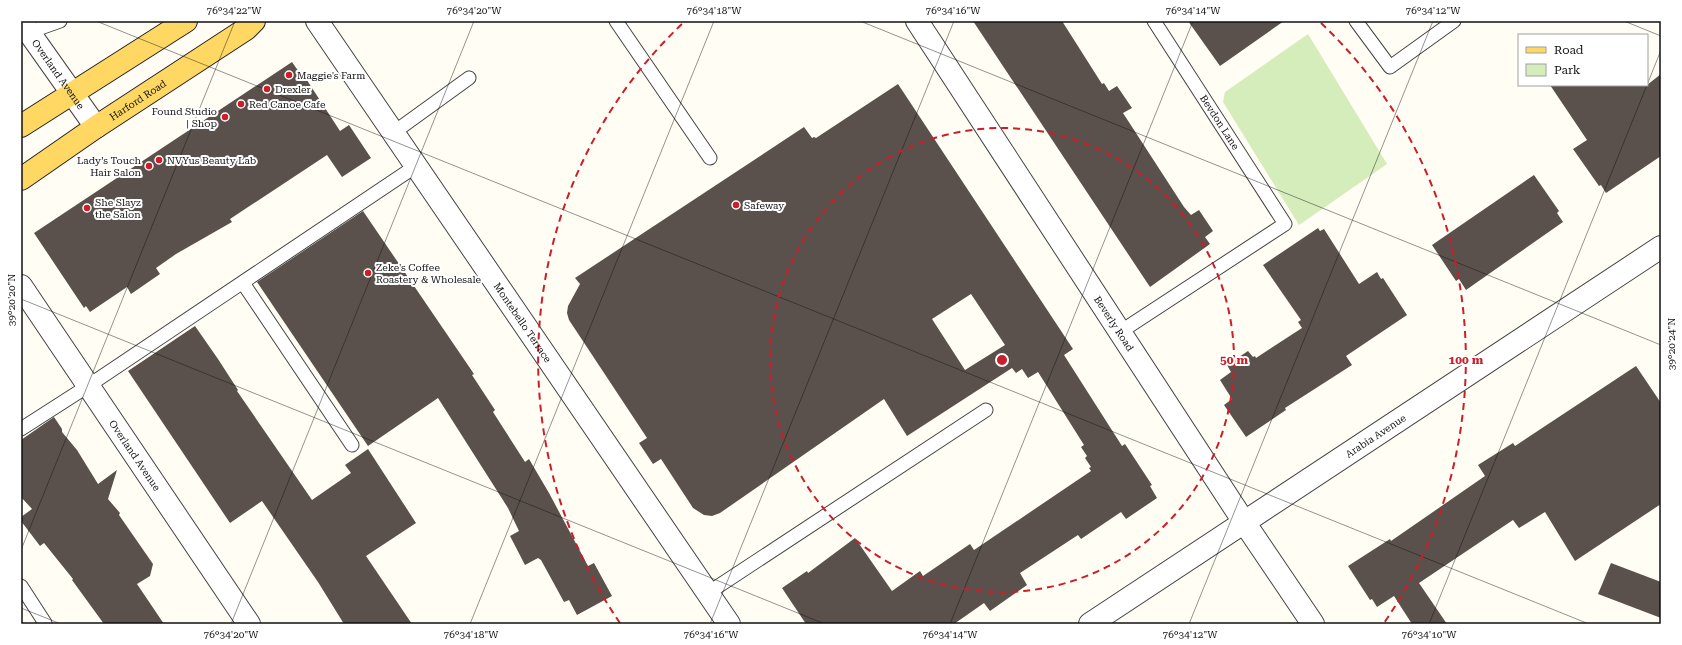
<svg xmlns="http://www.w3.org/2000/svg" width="1682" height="645" viewBox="0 0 1682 645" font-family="'Roboto Serif',serif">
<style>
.green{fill:#d5edba}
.building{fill:#5a514c;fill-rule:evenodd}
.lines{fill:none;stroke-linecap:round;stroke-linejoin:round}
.lane-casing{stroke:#444;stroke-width:15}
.street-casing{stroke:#444;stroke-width:24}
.primary-casing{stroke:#222;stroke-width:24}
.lane{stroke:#fff;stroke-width:13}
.street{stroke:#fff;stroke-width:22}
.primary{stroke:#ffd864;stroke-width:22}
.ticks{fill:none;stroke:#111;stroke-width:1;stroke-opacity:0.45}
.ring{fill:none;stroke:#cb1e28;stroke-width:2;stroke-dasharray:7 5}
.poi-dot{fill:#cb1e28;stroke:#fff;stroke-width:1.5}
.labels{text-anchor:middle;stroke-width:4;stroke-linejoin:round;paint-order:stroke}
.street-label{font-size:10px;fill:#111;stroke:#fff}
.poi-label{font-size:10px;fill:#111;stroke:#fff;text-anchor:start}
.centre{fill:#cb1e28;stroke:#fff;stroke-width:2}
.ring-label{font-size:12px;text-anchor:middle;font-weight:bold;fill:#cb1e28;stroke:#fff;stroke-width:4;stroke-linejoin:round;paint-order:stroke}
.neatline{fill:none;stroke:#111;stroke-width:1.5}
.ticks-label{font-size:10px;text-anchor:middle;fill:#111}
</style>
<rect width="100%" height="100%" fill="#fffdf4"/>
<path class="green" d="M 1308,34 L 1387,164 L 1299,225 L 1223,102 L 1225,92 Z"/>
<path class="building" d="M 973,21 L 1062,21 L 1102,84 L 1104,83 L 1109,91 L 1117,86 L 1132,108 L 1123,113 L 1184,207 L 1191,215 L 1199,210 L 1213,231 L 1205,237 L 1210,244 L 1150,287 Z
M 1188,21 L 1284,21 L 1220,66 Z
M 292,62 L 299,72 L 301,71 L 340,131 L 349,125 L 371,158 L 342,177 L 327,155 L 230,219 L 232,222 L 176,254 L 156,268 L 160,274 L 131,294 L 127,287 L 90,312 L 86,306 L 84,308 L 34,233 Z
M 1661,74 L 1661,156 L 1606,193 L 1601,185 L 1599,186 L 1573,149 L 1587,140 L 1550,85 L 1647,85 Z
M 898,84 L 1073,349 L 1064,355 L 1122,446 L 1125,444 L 1152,485 L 1150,486 L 1157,498 L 1126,519 L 1121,512 L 1081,539 L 1078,535 L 1020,573 L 1027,585 L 990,611 L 984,603 L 954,624 L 806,624 L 782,588 L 807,571 L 808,573 L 855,538 L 892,591 L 920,571 L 923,576 L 970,544 L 974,550 L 1091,471 L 1089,468 L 1091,467 L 1085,458 L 1087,456 L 1081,447 L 1084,445 L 1038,372 L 1028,378 L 1022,369 L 1016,373 L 1012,368 L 907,436 L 884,399 L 720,513 L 712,516 L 704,515 L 693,508 L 661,459 L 653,464 L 639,443 L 647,438 L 569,320 L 567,313 L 568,306 L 580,284 L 575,278 L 804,127 L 812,138 L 814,137 L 816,138 ZM 971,294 L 1005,345 L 965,370 L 932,319 Z
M 1534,175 L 1559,211 L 1557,213 L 1563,222 L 1466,290 L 1459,279 L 1456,281 L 1432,245 Z
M 363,211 L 474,374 L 472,375 L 495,410 L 493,412 L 525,462 L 529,459 L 549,493 L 588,566 L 594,563 L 612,596 L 577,615 L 569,600 L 564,602 L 541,560 L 538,558 L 525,565 L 510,536 L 519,531 L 508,508 L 438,398 L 368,446 L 257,282 Z
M 1318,228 L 1320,231 L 1324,229 L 1359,284 L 1377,272 L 1381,279 L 1383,278 L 1407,315 L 1346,356 L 1352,365 L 1285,408 L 1286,410 L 1246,437 L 1224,405 L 1232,399 L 1220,380 L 1231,372 L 1227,365 L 1248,351 L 1253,357 L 1255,356 L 1256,358 L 1302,328 L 1298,322 L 1301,320 L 1263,265 Z
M 195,326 L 218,359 L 238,390 L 237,391 L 312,500 L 351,473 L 345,465 L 368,449 L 416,523 L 366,556 L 412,624 L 344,624 L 318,582 L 262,501 L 230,523 L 128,371 Z
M 1636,366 L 1661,403 L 1661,504 L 1575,561 L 1545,512 L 1519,528 L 1513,520 L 1419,583 L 1447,624 L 1412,624 L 1394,596 L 1377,607 L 1372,599 L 1370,600 L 1348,566 L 1390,539 L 1391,541 L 1485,476 L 1478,465 L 1513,443 L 1515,446 Z
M 54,417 L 62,429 L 62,432 L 77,450 L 98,484 L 117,470 L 108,499 L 120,513 L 119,515 L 153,564 L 150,576 L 137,584 L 164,624 L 104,624 L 72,580 L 73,579 L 44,543 L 40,546 L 21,521 L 21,517 L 32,509 L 21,497 L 21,440 Z
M 1611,563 L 1661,582 L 1661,618 L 1598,594 Z"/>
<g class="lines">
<g class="lane-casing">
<path id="lane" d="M 616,21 L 710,158
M 1356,21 L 1390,67 L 1454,21
M 29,32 L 60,21
M 393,133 L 469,78
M 243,283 L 352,445
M 1120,332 L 1285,224 L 1154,21
M 21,429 L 88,386 L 416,166
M 21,586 L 45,623
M 708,593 L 986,410"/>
</g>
<g class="street-casing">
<g id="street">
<path id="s1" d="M 21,21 L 96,127"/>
<path id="s2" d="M 317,21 L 729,624"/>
<path id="s3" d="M 917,21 L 1244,522 L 1313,624"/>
<path id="s4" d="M 21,286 L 249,624"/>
<path id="s5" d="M 1090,624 L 1661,247"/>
</g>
</g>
<g class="primary-casing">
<g id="primary">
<path d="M 21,126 L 186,21"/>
<path id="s6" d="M 21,179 L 96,127 L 246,29 L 254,21"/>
</g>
</g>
<use href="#lane" class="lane"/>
<use href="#street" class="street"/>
<use href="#primary" class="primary"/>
</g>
<path class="ticks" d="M 96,21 L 1589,624M 860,21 L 1661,345M 1624,21 L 1661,36M 1647,85 L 1661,50M 21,299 L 825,624M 21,550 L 235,21M 21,608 L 61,624M 231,624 L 474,21M 470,624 L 714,21M 710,624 L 954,21M 950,624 L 1193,21M 1189,624 L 1433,21M 1429,624 L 1647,85"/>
<g class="ring">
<circle cx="1002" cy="360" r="232"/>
<path d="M620 623A464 464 0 0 1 683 23M1321 23A464 464 0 0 1 1384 623"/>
</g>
<g class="poi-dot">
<circle cx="289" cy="75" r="4"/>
<circle cx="267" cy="89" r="4"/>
<circle cx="241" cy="104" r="4"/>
<circle cx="225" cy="117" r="4"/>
<circle cx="159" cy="160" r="4"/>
<circle cx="149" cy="166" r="4"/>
<circle cx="736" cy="205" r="4"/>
<circle cx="87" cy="208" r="4"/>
<circle cx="368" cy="273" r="4"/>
</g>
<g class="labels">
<g class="street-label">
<text dy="4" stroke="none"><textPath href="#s1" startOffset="65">Overland Avenue</textPath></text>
<text dy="4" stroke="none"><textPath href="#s6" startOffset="141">Harford Road</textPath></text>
<text transform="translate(1220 122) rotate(57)" y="4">Bevdon Lane</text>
<text dy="4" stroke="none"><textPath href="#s2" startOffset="365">Montebello Terrace</textPath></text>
<text dy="4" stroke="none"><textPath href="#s3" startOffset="361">Beverly Road</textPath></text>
<text dy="4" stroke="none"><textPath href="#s5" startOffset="342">Arabia Avenue</textPath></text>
<text dy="4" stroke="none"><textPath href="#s4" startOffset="204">Overland Avenue</textPath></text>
</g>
<g class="poi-label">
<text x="297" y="79">Maggie's Farm</text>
<text x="275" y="93">Drexler</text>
<text x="249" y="108">Red Canoe Cafe</text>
<text x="217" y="115" text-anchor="end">Found Studio<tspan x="217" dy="12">| Shop</tspan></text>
<text x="141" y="164" text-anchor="end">Lady’s Touch<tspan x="141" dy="12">Hair Salon</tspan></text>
<text x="167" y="164">NVYus Beauty Lab</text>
<text x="95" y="206">She Slayz<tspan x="95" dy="12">the Salon</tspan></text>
<text x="744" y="209">Safeway</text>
<text x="376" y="271">Zeke's Coffee<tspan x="376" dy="12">Roastery &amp; Wholesale</tspan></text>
</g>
</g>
<circle cx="1002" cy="360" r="6" class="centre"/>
<g class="ring-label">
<text x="1234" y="364">50 m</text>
<text x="1466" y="364">100 m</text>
</g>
<rect width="1682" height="645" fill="none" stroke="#ffffff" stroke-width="44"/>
<rect x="1518" y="34" width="130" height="52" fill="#ffffff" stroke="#a0a0a0"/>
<rect x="1526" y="47" width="20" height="6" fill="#ffd864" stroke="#a0a0a0"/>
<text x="1554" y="54" font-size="12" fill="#111111">Road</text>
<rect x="1526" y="64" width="20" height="12" fill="#d5edba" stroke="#a0a0a0"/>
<text x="1554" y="74" font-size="12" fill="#111111">Park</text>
<rect x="22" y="22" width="1638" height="601" class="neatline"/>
<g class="ticks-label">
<text x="234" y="14">76°34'22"W</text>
<text x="474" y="14">76°34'20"W</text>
<text x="714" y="14">76°34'18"W</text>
<text x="953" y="14">76°34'16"W</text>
<text x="1193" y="14">76°34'14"W</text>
<text x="1433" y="14">76°34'12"W</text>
<text transform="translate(11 300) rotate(-90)" y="4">39°20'20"N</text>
<text transform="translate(1671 344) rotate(-90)" y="4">39°20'24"N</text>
<text x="231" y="638">76°34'20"W</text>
<text x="471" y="638">76°34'18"W</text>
<text x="711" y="638">76°34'16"W</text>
<text x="950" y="638">76°34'14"W</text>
<text x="1190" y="638">76°34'12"W</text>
<text x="1429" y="638">76°34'10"W</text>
</g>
</svg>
